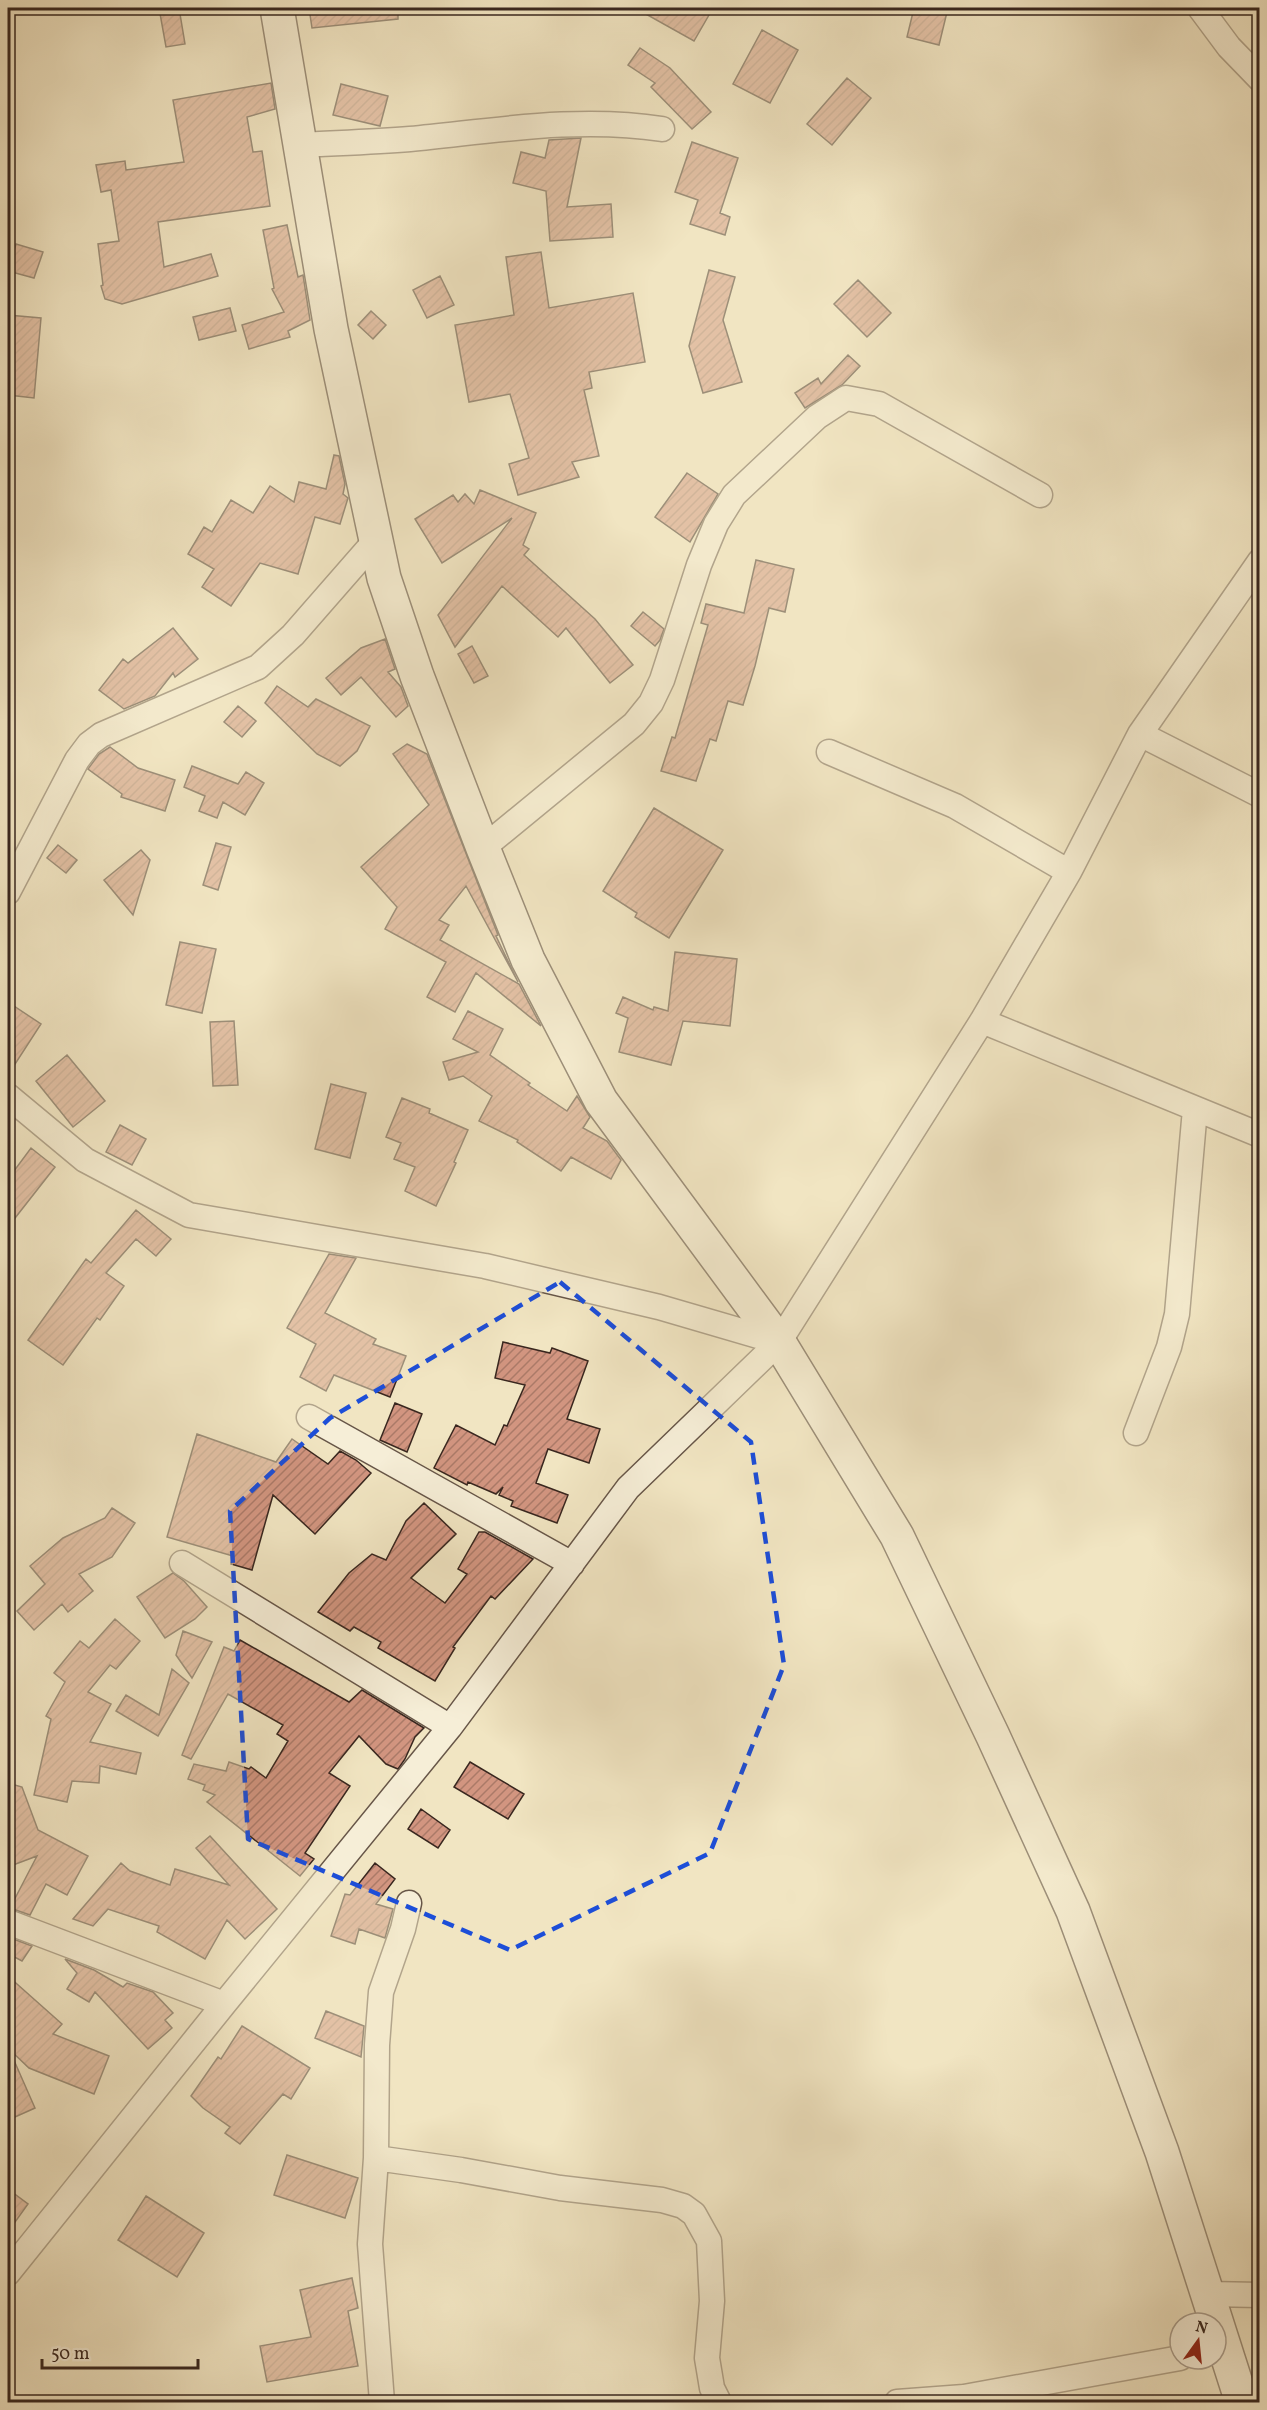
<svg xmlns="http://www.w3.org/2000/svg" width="1267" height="2410" viewBox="0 0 1267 2410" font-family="Vollkorn,serif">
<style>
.building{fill:url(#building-hatch);stroke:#39271f;stroke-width:1.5}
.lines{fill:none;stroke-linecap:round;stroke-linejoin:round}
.street-casing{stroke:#675648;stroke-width:27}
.secondary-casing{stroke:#39271f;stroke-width:36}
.street{stroke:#f6eed7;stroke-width:24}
.secondary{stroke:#f6eed7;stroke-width:33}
.marked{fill:none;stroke:#1d4ed8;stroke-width:4.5;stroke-dasharray:12 8;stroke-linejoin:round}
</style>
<defs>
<pattern id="building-hatch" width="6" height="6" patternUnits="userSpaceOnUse" patternTransform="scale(1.5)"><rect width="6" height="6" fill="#d29580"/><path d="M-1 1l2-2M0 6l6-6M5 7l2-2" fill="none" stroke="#ab7a68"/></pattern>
</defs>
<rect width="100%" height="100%" fill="#f1e5c2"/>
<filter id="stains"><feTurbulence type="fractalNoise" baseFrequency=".00333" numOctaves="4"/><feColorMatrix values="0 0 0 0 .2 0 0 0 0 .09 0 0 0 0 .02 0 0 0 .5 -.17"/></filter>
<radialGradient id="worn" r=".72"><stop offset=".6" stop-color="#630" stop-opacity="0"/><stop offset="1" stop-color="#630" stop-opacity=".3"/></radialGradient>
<path class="building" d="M 159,8 L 179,8 L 185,44 L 166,47 Z
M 309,8 L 398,8 L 398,19 L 312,28 Z
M 635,8 L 713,8 L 694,41 Z
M 914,8 L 948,8 L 939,45 L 907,37 Z
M 762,30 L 798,50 L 770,103 L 733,84 Z
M 640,48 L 670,68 L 711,112 L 692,129 L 651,87 L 655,83 L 628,65 Z
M 847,78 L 871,98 L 832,145 L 807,124 Z
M 271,83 L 275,109 L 247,117 L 253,152 L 262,151 L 270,206 L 158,222 L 164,267 L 211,254 L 218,276 L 122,304 L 105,299 L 101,286 L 103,285 L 98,244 L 119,241 L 111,190 L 101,192 L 96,165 L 125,161 L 126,170 L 184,162 L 173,100 Z
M 341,84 L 388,96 L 380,126 L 333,115 Z
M 581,138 L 567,207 L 611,204 L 613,237 L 550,241 L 546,191 L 513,183 L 521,152 L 545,158 L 549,140 Z
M 692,142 L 738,158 L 720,213 L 730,217 L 725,235 L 690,224 L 698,200 L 675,192 Z
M 287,225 L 298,277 L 303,275 L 310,320 L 288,331 L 290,337 L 249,349 L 242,325 L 284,312 L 272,289 L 274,288 L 263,230 Z
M 16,244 L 43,252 L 34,278 L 8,271 Z
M 541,252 L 549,308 L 633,293 L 645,362 L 589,372 L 592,388 L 584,390 L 599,456 L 572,462 L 579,477 L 518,495 L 509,464 L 529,458 L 510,394 L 469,402 L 455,325 L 514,315 L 506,257 Z
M 709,270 L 735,277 L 723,320 L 742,382 L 703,393 L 689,346 Z
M 440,276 L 454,305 L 427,318 L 413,290 Z
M 858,280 L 891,313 L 867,337 L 834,304 Z
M 230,308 L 236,331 L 199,340 L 193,317 Z
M 371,311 L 386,325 L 373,339 L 358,325 Z
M 8,315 L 41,318 L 34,398 L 8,395 Z
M 848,355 L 860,366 L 842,385 L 805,408 L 795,393 L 818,378 L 821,384 Z
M 334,455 L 339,456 L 345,484 L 343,494 L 348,498 L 340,524 L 315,517 L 298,574 L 260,563 L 231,606 L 202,587 L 214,569 L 188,554 L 204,527 L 212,532 L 231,500 L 253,513 L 270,486 L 294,502 L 299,482 L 326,489 Z
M 687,473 L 718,494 L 690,542 L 655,517 Z
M 480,490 L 536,513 L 523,545 L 529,549 L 524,555 L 595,619 L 633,665 L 610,683 L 566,628 L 558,637 L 502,586 L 455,647 L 438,615 L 512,518 L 442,563 L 415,519 L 453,495 L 458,502 L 465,494 L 474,504 Z
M 756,560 L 794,569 L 785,612 L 769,608 L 755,666 L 743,705 L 728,701 L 716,741 L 710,739 L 696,781 L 661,771 L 672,737 L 675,738 L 708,625 L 701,623 L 706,604 L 744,613 Z
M 643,612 L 664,629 L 660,640 L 655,646 L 631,626 Z
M 173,628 L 198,659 L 175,677 L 173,673 L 155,696 L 124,709 L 99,690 L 123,659 L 128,663 Z
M 385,639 L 395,669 L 388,672 L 401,687 L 408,706 L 396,717 L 361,677 L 341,695 L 326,678 L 361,648 Z
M 472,646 L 488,676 L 474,683 L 458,654 Z
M 277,686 L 308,707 L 316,699 L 370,726 L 357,751 L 340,766 L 317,754 L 265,703 Z
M 238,706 L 256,721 L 242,737 L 224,722 Z
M 407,744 L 427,754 L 498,935 L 496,936 L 518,982 L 466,886 L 439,920 L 449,925 L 440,940 L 519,984 L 541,1026 L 476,973 L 455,1012 L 427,997 L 446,962 L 385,929 L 397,907 L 361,867 L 429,805 L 393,754 Z
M 110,747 L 138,768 L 175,780 L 165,811 L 121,797 L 122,794 L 88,769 L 99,754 Z
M 192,766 L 238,784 L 246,772 L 264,783 L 245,815 L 223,802 L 217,818 L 199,811 L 205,796 L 184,787 Z
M 654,808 L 723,850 L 669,938 L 635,917 L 637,913 L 603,891 Z
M 216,843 L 231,847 L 218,890 L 203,885 Z
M 58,845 L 77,860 L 66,873 L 47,858 Z
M 141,850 L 150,860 L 133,915 L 104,880 Z
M 180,942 L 216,949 L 202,1013 L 166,1005 Z
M 675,952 L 737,959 L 730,1026 L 683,1021 L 671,1065 L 619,1052 L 628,1018 L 616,1013 L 623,997 L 653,1010 L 654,1007 L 668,1011 Z
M 8,1002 L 41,1024 L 8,1075 Z
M 468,1011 L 503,1029 L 490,1055 L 530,1083 L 528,1085 L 567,1111 L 577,1096 L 590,1117 L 583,1128 L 607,1141 L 621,1160 L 611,1179 L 571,1157 L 561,1171 L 517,1142 L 518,1140 L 479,1121 L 492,1096 L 463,1076 L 449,1080 L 443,1062 L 478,1052 L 453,1039 Z
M 234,1021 L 238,1085 L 213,1086 L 210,1022 Z
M 67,1055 L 105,1101 L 73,1127 L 36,1081 Z
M 331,1084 L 366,1093 L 350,1158 L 315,1149 Z
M 402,1098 L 430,1109 L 429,1113 L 468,1130 L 454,1162 L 456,1163 L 436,1206 L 405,1191 L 415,1167 L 394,1159 L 401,1143 L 386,1137 Z
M 120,1125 L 146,1139 L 132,1165 L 106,1152 Z
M 31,1148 L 55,1167 L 8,1227 L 8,1179 Z
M 136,1210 L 171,1239 L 156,1256 L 136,1239 L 106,1273 L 124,1286 L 100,1320 L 97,1318 L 63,1365 L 28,1340 L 86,1259 L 91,1263 Z
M 329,1254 L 356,1258 L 325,1313 L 376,1339 L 373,1344 L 406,1356 L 390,1397 L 334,1375 L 326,1391 L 300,1377 L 316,1344 L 287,1328 Z
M 503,1342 L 550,1353 L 552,1348 L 588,1361 L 567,1419 L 600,1429 L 589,1463 L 548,1449 L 536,1483 L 568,1495 L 557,1523 L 511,1506 L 513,1501 L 499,1495 L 503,1487 L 496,1494 L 468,1482 L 467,1485 L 434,1468 L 456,1425 L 495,1445 L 504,1425 L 507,1426 L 525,1385 L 495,1378 Z
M 395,1403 L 422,1414 L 407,1452 L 380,1440 Z
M 197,1434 L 276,1462 L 292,1439 L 328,1464 L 340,1451 L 356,1460 L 371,1473 L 315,1534 L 273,1495 L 252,1570 L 231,1564 L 233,1556 L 167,1537 Z
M 424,1503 L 456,1534 L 411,1578 L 445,1603 L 467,1574 L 458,1569 L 479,1532 L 485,1532 L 533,1559 L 495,1599 L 491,1596 L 453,1647 L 455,1648 L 435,1681 L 378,1648 L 381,1642 L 354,1627 L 350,1631 L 318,1612 L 349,1573 L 372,1554 L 386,1560 L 406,1521 Z
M 112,1508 L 135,1523 L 112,1557 L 79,1574 L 93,1591 L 68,1612 L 62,1604 L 34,1630 L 17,1611 L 45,1584 L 30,1566 L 63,1538 L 105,1518 Z
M 173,1573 L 184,1581 L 207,1607 L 195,1619 L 165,1638 L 137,1597 Z
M 115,1619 L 140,1641 L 116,1669 L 110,1665 L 88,1692 L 111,1704 L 90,1742 L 141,1753 L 136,1774 L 100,1766 L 99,1783 L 72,1781 L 67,1802 L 34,1795 L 51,1719 L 46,1716 L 65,1682 L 54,1673 L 80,1641 L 89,1648 Z
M 183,1631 L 212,1642 L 192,1678 L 176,1655 Z
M 240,1640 L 349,1702 L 362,1690 L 424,1728 L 415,1737 L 405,1759 L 398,1769 L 386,1764 L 359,1736 L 329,1773 L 350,1786 L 305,1853 L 314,1859 L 300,1876 L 207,1802 L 215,1795 L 203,1790 L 205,1785 L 188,1779 L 194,1764 L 226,1771 L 229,1762 L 249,1769 L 251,1767 L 266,1778 L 288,1741 L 277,1734 L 283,1725 L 228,1694 L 191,1759 L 182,1755 L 224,1647 L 234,1651 Z
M 172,1669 L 189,1683 L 158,1736 L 116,1711 L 126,1695 L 159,1715 Z
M 470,1762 L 524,1794 L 508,1819 L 454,1787 Z
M 8,1783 L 22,1787 L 38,1830 L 88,1856 L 67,1895 L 46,1884 L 30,1915 L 10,1908 L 37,1856 L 8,1867 Z
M 421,1809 L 450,1830 L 438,1848 L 408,1829 Z
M 210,1836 L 277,1909 L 245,1939 L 227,1920 L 205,1959 L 157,1932 L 159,1926 L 108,1909 L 93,1926 L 73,1919 L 121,1863 L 130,1871 L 170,1885 L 175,1869 L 229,1885 L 196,1848 Z
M 375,1863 L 395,1879 L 376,1904 L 393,1909 L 385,1938 L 359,1929 L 355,1944 L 331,1936 L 345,1894 L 350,1895 Z
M 8,1937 L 32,1946 L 22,1961 L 9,1954 L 8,1957 Z
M 65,1959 L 94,1970 L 123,1987 L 127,1983 L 153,1992 L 173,2013 L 165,2020 L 172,2028 L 148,2049 L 95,1992 L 89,2002 L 67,1989 L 77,1973 Z
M 8,1976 L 62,2024 L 53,2034 L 109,2056 L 94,2094 L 29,2068 L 9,2049 L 35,2108 L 15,2117 L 8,2100 Z
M 326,2011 L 364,2026 L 361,2057 L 315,2038 Z
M 242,2026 L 310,2068 L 291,2099 L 283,2094 L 240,2144 L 225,2133 L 230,2127 L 203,2108 L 191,2096 L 218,2057 L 221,2059 Z
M 287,2155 L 358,2178 L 345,2218 L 274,2195 Z
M 8,2189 L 28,2204 L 8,2232 Z
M 146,2196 L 204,2233 L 177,2277 L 118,2240 Z
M 352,2278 L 358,2308 L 348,2311 L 358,2366 L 267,2382 L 260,2346 L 311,2337 L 300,2290 Z"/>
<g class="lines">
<g class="street-casing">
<path id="street" d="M 1200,8 L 1229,47 L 1260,79
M 300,145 C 337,143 374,142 410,139 C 494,131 578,116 662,129
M 1140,734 L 1260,795
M 829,752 L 955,806 L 1069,872
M 483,848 L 634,724 L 651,703 L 662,680 L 699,565 L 716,524 L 734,495 L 817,417 L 846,398 L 879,404 L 1040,495
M 8,892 L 77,760 L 89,744 L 101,735 L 258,667 L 293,635 L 376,540
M 982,1021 L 1260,1135
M 8,1096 L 85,1160 L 189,1215 L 485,1266 L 659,1307 L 779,1342
M 309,1417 L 572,1564
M 1136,1433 L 1169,1347 L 1177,1314 L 1195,1109
M 182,1563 L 450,1727
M 8,1922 L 224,2004
M 376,2158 L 461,2170 L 560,2188 L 662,2200 L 683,2206 L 694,2214 L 709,2241 L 712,2301 L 707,2358 L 712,2388 L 719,2402
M 8,2273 L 224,2004 L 450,1727 L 628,1488 L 779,1342 L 982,1021 L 1069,872 L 1140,734 L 1260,561
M 1208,2294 L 1260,2295
M 382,2402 L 370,2244 L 376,2158 L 377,2045 L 381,1992 L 403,1929 L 409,1903
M 897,2402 L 964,2397 L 1180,2358"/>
</g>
<g class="secondary-casing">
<path id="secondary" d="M 277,8 L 331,329 L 384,578 L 417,676 L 483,848 L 528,960 L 601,1101 L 779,1342 L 897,1536 L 993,1736 L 1073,1911 L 1162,2152 L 1242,2402"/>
</g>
<use href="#street" class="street"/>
<use href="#secondary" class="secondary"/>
</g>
<path d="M0 0H1267V2410H0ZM 560,1282 L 751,1442 L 784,1665 L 710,1853 L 510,1950 L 248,1839 L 230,1511 L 330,1418 Z" fill="#f1e5c2" fill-opacity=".55" fill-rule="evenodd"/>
<path class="marked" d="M 560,1282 L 751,1442 L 784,1665 L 710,1853 L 510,1950 L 248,1839 L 230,1511 L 330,1418 Z"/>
<rect width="1267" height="2410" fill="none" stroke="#f1e5c2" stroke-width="30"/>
<rect x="9" y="9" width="1249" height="2392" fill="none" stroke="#39271f" stroke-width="3"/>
<rect x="15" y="15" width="1237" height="2380" fill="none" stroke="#39271f" stroke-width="1.5"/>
<g transform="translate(1198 2341) rotate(15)"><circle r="28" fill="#f6eed7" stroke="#aa9e8d" stroke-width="1.5"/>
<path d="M0-4.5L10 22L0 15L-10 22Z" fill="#8f2418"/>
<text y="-9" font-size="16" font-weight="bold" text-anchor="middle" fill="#39271f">N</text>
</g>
<path d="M42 2359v9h156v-9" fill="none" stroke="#39271f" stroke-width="3"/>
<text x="51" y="2359" font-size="18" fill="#39271f" stroke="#f6eed7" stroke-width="4.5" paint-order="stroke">50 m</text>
<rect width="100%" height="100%" filter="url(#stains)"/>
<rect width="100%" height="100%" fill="url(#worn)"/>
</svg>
